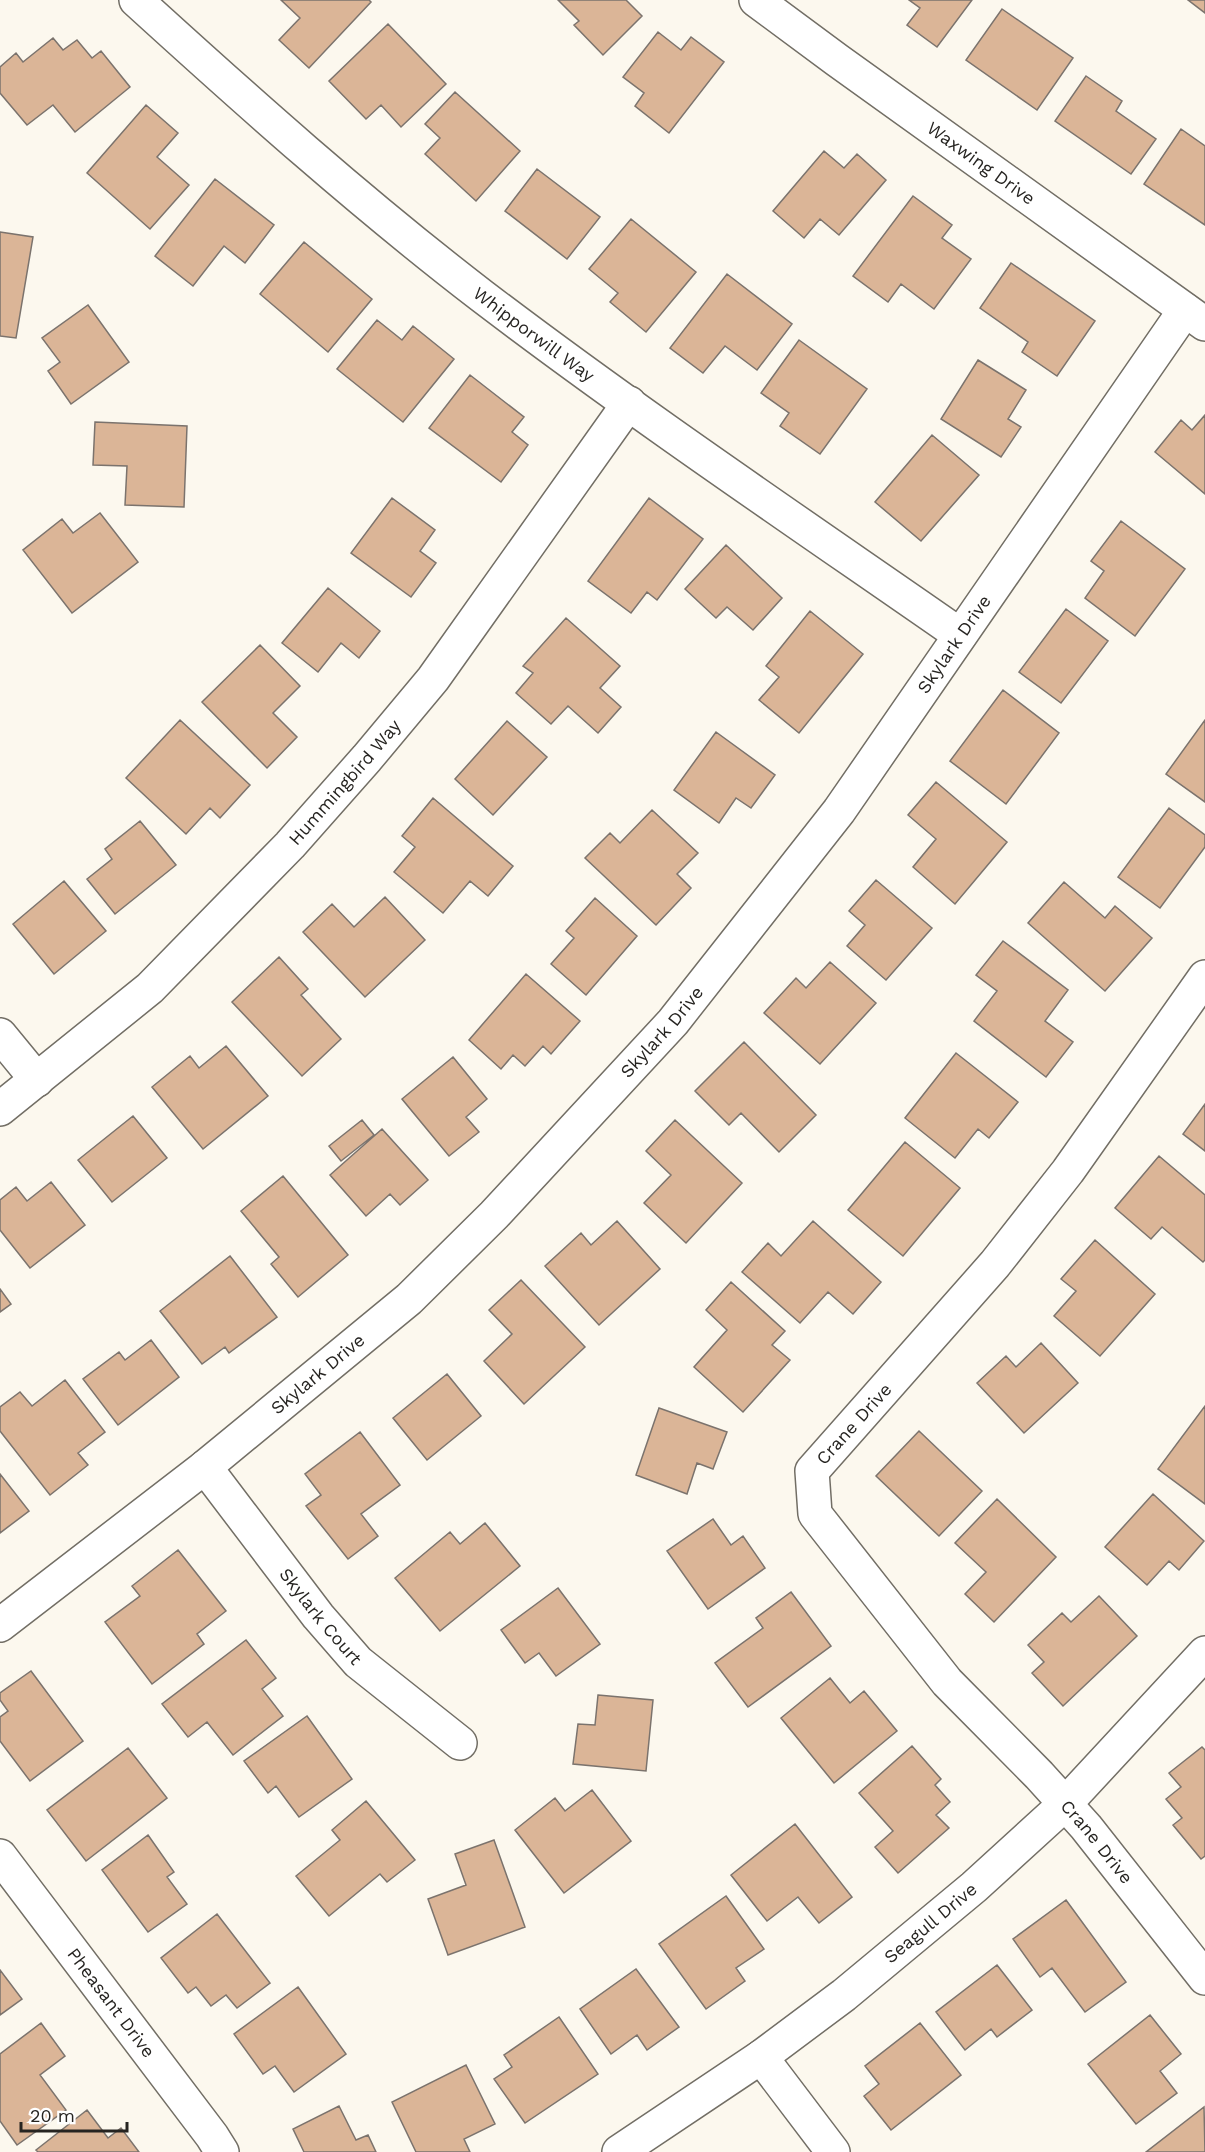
<svg xmlns="http://www.w3.org/2000/svg" width="1205" height="2152" viewBox="0 0 1205 2152" font-family="'Work Sans',sans-serif">
<style>
.building{fill:#dbb597;stroke:#7b736d;stroke-width:1.5}
.lines{fill:none;stroke-linecap:round;stroke-linejoin:round}
.minor-casing{stroke:#726e65;stroke-width:36}
.minor{stroke:#fff;stroke-width:33}
.labels{text-anchor:middle;stroke-width:4.5;stroke-linejoin:round;paint-order:stroke}
.street-label{font-size:18px;fill:#262421;stroke:#fff}
</style>
<rect width="100%" height="100%" fill="#fcf8ee"/>
<path class="building" d="M 281,0 L 369,0 L 371,2 L 309,68 L 279,40 L 300,18 Z
M 558,0 L 626,0 L 642,16 L 603,55 L 574,25 L 579,21 Z
M 909,0 L 972,0 L 937,47 L 907,25 L 920,8 Z
M 1188,0 L 1205,0 L 1205,13 Z
M 1002,9 L 1073,58 L 1037,110 L 966,60 Z
M 388,24 L 446,84 L 401,127 L 381,105 L 366,119 L 329,81 Z
M 658,32 L 681,50 L 691,37 L 724,62 L 669,133 L 635,106 L 644,93 L 623,77 Z
M 53,38 L 63,50 L 77,40 L 92,58 L 101,51 L 130,87 L 75,132 L 53,105 L 27,125 L 0,93 L 0,67 L 16,53 L 23,62 Z
M 1086,76 L 1122,101 L 1116,111 L 1156,139 L 1131,174 L 1055,121 Z
M 455,92 L 520,151 L 476,201 L 425,154 L 440,138 L 425,124 Z
M 146,105 L 178,133 L 157,157 L 189,185 L 150,229 L 87,173 Z
M 1181,129 L 1205,146 L 1205,225 L 1144,184 Z
M 824,151 L 844,168 L 857,154 L 886,180 L 839,235 L 820,219 L 804,238 L 773,211 Z
M 537,169 L 600,217 L 567,259 L 505,211 Z
M 215,179 L 274,225 L 245,263 L 224,246 L 193,286 L 155,256 Z
M 913,196 L 952,225 L 942,238 L 971,259 L 934,309 L 901,284 L 888,302 L 853,276 Z
M 631,219 L 696,272 L 646,332 L 610,302 L 618,293 L 589,269 Z
M 0,232 L 33,237 L 16,338 L 0,336 Z
M 304,242 L 372,299 L 328,352 L 260,294 Z
M 1011,263 L 1095,321 L 1057,376 L 1022,352 L 1028,342 L 980,308 Z
M 727,274 L 792,324 L 757,370 L 725,346 L 703,373 L 670,348 Z
M 88,305 L 129,362 L 71,404 L 48,371 L 60,362 L 42,338 Z
M 377,320 L 402,340 L 413,326 L 454,359 L 403,422 L 337,369 Z
M 799,340 L 867,389 L 820,454 L 780,426 L 789,413 L 761,393 Z
M 978,360 L 1026,390 L 1008,419 L 1021,427 L 1001,457 L 941,419 Z
M 470,375 L 524,417 L 512,432 L 528,445 L 501,482 L 429,428 Z
M 1205,415 L 1205,494 L 1155,452 L 1181,420 L 1192,430 Z
M 95,422 L 187,426 L 184,507 L 125,505 L 127,466 L 93,465 Z
M 932,435 L 979,475 L 921,541 L 875,502 Z
M 392,498 L 435,530 L 420,551 L 436,563 L 411,597 L 351,553 Z
M 649,498 L 703,539 L 657,600 L 647,592 L 631,613 L 588,581 Z
M 100,513 L 138,562 L 72,613 L 23,550 L 62,519 L 73,533 Z
M 1121,521 L 1185,569 L 1135,636 L 1085,598 L 1104,571 L 1091,561 Z
M 726,545 L 782,598 L 753,630 L 727,607 L 716,618 L 685,589 Z
M 328,588 L 380,631 L 359,658 L 341,643 L 318,672 L 282,643 Z
M 1066,609 L 1108,641 L 1061,703 L 1019,672 Z
M 810,611 L 863,654 L 799,733 L 759,700 L 779,677 L 766,666 Z
M 566,618 L 620,666 L 600,688 L 621,707 L 598,733 L 568,706 L 551,724 L 516,693 L 533,673 L 523,666 Z
M 260,645 L 300,686 L 273,713 L 297,737 L 267,768 L 202,702 Z
M 1003,690 L 1059,733 L 1006,804 L 950,761 Z
M 180,720 L 250,785 L 220,818 L 210,808 L 186,834 L 126,778 Z
M 1205,720 L 1205,802 L 1166,774 Z
M 507,721 L 547,757 L 493,815 L 455,779 Z
M 716,732 L 775,775 L 751,808 L 736,798 L 719,823 L 674,790 Z
M 936,782 L 1007,842 L 955,904 L 913,867 L 936,839 L 908,815 Z
M 433,798 L 513,866 L 488,896 L 470,881 L 443,913 L 394,872 L 415,847 L 402,836 Z
M 1169,808 L 1205,835 L 1205,847 L 1160,908 L 1118,877 Z
M 652,810 L 698,853 L 677,874 L 691,888 L 656,925 L 585,858 L 610,833 L 620,843 Z
M 140,821 L 176,865 L 115,914 L 87,879 L 112,859 L 105,849 Z
M 876,880 L 932,928 L 886,980 L 847,946 L 865,925 L 849,911 Z
M 64,881 L 106,931 L 54,974 L 13,924 Z
M 1064,882 L 1105,918 L 1115,906 L 1152,938 L 1105,991 L 1028,923 Z
M 385,897 L 425,940 L 365,997 L 303,932 L 332,904 L 354,927 Z
M 595,898 L 637,936 L 586,995 L 551,964 L 574,938 L 566,931 Z
M 1003,941 L 1068,990 L 1045,1021 L 1073,1042 L 1046,1077 L 974,1021 L 997,991 L 976,975 Z
M 279,957 L 308,989 L 301,995 L 341,1039 L 302,1076 L 232,1002 Z
M 830,962 L 876,1003 L 820,1064 L 764,1013 L 796,978 L 806,988 Z
M 526,974 L 580,1021 L 551,1054 L 543,1046 L 525,1066 L 513,1055 L 501,1069 L 469,1040 Z
M 744,1042 L 816,1115 L 779,1152 L 741,1113 L 729,1125 L 695,1091 Z
M 226,1046 L 268,1096 L 203,1149 L 152,1087 L 190,1056 L 199,1068 Z
M 956,1053 L 1018,1102 L 989,1138 L 978,1129 L 955,1158 L 905,1118 Z
M 453,1057 L 487,1099 L 466,1117 L 479,1132 L 449,1156 L 402,1099 Z
M 1205,1104 L 1205,1151 L 1183,1134 Z
M 133,1116 L 167,1158 L 112,1202 L 78,1160 Z
M 362,1120 L 374,1135 L 341,1161 L 329,1146 Z
M 675,1120 L 742,1183 L 686,1243 L 644,1203 L 671,1175 L 646,1151 Z
M 382,1129 L 428,1180 L 400,1205 L 390,1194 L 366,1216 L 330,1175 Z
M 905,1142 L 960,1188 L 903,1256 L 848,1210 Z
M 1159,1156 L 1205,1195 L 1205,1260 L 1203,1262 L 1162,1227 L 1151,1239 L 1115,1208 Z
M 283,1176 L 348,1255 L 298,1297 L 271,1264 L 279,1257 L 241,1211 Z
M 51,1182 L 85,1225 L 30,1268 L 0,1230 L 0,1200 L 16,1187 L 27,1201 Z
M 617,1221 L 660,1269 L 599,1325 L 545,1266 L 581,1233 L 591,1245 Z
M 813,1221 L 881,1282 L 853,1314 L 828,1292 L 800,1323 L 742,1272 L 768,1243 L 781,1256 Z
M 1095,1240 L 1155,1294 L 1100,1356 L 1054,1316 L 1076,1291 L 1061,1279 Z
M 230,1256 L 277,1317 L 229,1353 L 225,1347 L 202,1364 L 160,1311 Z
M 521,1280 L 585,1347 L 524,1404 L 484,1361 L 512,1334 L 489,1310 Z
M 731,1282 L 785,1331 L 772,1345 L 790,1360 L 743,1412 L 694,1367 L 727,1330 L 706,1310 Z
M 0,1289 L 11,1304 L 0,1312 Z
M 151,1340 L 179,1377 L 118,1425 L 83,1379 L 119,1352 L 125,1360 Z
M 1041,1343 L 1078,1383 L 1024,1433 L 977,1383 L 1006,1356 L 1016,1367 Z
M 447,1374 L 481,1416 L 427,1460 L 393,1418 Z
M 65,1380 L 105,1432 L 78,1453 L 88,1465 L 50,1495 L 0,1431 L 0,1407 L 20,1392 L 32,1406 Z
M 1205,1406 L 1205,1504 L 1158,1469 Z
M 659,1408 L 727,1432 L 713,1469 L 697,1463 L 687,1494 L 636,1475 Z
M 919,1431 L 982,1491 L 939,1536 L 876,1476 Z
M 360,1432 L 400,1485 L 361,1514 L 378,1536 L 348,1559 L 306,1506 L 321,1495 L 305,1474 Z
M 0,1474 L 29,1511 L 0,1533 Z
M 1153,1494 L 1204,1541 L 1179,1570 L 1169,1561 L 1147,1585 L 1105,1547 Z
M 997,1499 L 1056,1557 L 994,1622 L 965,1594 L 986,1572 L 955,1543 Z
M 713,1519 L 731,1545 L 743,1536 L 765,1568 L 708,1609 L 667,1551 Z
M 485,1523 L 520,1566 L 440,1631 L 395,1578 L 450,1532 L 460,1544 Z
M 178,1550 L 226,1611 L 197,1634 L 204,1644 L 152,1684 L 105,1622 L 140,1596 L 132,1586 Z
M 558,1588 L 600,1644 L 556,1676 L 539,1653 L 525,1663 L 501,1630 Z
M 791,1592 L 831,1646 L 748,1707 L 715,1663 L 763,1628 L 756,1618 Z
M 1099,1596 L 1137,1636 L 1063,1706 L 1032,1673 L 1044,1662 L 1028,1645 L 1062,1613 L 1071,1622 Z
M 246,1640 L 276,1678 L 262,1689 L 283,1716 L 233,1755 L 207,1722 L 188,1737 L 162,1704 Z
M 31,1671 L 83,1741 L 30,1781 L 0,1741 L 0,1717 L 8,1711 L 0,1700 L 0,1693 Z
M 830,1678 L 850,1703 L 864,1691 L 897,1731 L 834,1783 L 781,1718 Z
M 598,1695 L 653,1700 L 646,1771 L 573,1764 L 578,1724 L 595,1725 Z
M 307,1716 L 352,1779 L 299,1817 L 276,1786 L 268,1793 L 244,1761 Z
M 912,1746 L 941,1779 L 935,1785 L 950,1802 L 936,1815 L 949,1828 L 898,1873 L 875,1847 L 893,1831 L 859,1793 Z
M 1202,1747 L 1205,1750 L 1205,1856 L 1201,1859 L 1173,1825 L 1182,1818 L 1166,1799 L 1181,1787 L 1169,1773 Z
M 128,1748 L 167,1798 L 86,1861 L 47,1810 Z
M 592,1790 L 631,1841 L 564,1893 L 515,1830 L 555,1798 L 565,1811 Z
M 366,1801 L 415,1860 L 387,1882 L 380,1874 L 329,1916 L 296,1876 L 340,1840 L 332,1830 Z
M 795,1824 L 852,1897 L 819,1923 L 798,1897 L 767,1921 L 731,1875 Z
M 148,1835 L 174,1872 L 167,1877 L 187,1904 L 148,1932 L 102,1870 Z
M 494,1840 L 525,1927 L 448,1955 L 428,1899 L 466,1885 L 455,1854 Z
M 726,1896 L 764,1949 L 736,1968 L 745,1981 L 706,2009 L 659,1944 Z
M 1066,1900 L 1126,1982 L 1085,2012 L 1052,1968 L 1040,1977 L 1013,1939 Z
M 217,1914 L 270,1983 L 237,2008 L 226,1995 L 211,2006 L 196,1987 L 188,1993 L 161,1958 Z
M 997,1965 L 1032,2010 L 997,2037 L 991,2029 L 965,2050 L 936,2012 Z
M 636,1969 L 679,2027 L 647,2050 L 637,2035 L 611,2054 L 580,2009 Z
M 0,1970 L 22,1999 L 0,2015 Z
M 298,1987 L 346,2054 L 294,2092 L 275,2066 L 263,2074 L 234,2034 Z
M 1150,2015 L 1181,2054 L 1160,2071 L 1177,2093 L 1136,2124 L 1088,2064 Z
M 559,2017 L 598,2074 L 525,2123 L 494,2079 L 512,2067 L 504,2055 Z
M 41,2023 L 65,2056 L 40,2075 L 66,2110 L 17,2145 L 0,2121 L 0,2054 Z
M 920,2023 L 961,2075 L 891,2130 L 864,2096 L 879,2084 L 865,2066 Z
M 466,2065 L 495,2124 L 464,2139 L 470,2152 L 416,2152 L 392,2102 Z
M 339,2106 L 356,2140 L 368,2135 L 376,2152 L 304,2152 L 293,2129 Z
M 1204,2107 L 1205,2152 L 1146,2152 Z
M 87,2110 L 108,2138 L 121,2128 L 139,2152 L 38,2152 L 36,2150 Z"/>
<g class="lines">
<g class="minor-casing">
<g id="minor">
<path id="s1" d="M 136,0 C 248,102 361,203 482,296 C 637,414 799,523 960,635"/>
<path id="s2" d="M 756,0 L 837,60 L 1205,324"/>
<path id="s3" d="M 1205,977 L 1068,1171 L 995,1264 L 812,1471 L 815,1514 L 947,1682 L 1039,1775 L 1086,1827 L 1205,1978"/>
<path d="M 0,1035 L 37,1080"/>
<path id="s4" d="M 0,1109 L 150,988 L 290,845 L 367,758 L 433,679 L 629,403"/>
<path id="s5" d="M 205,1467 L 318,1616 L 358,1662 L 460,1743"/>
<path id="s6" d="M 0,1625 L 205,1467 L 409,1299 L 494,1215 L 673,1022 L 839,811 L 1185,310"/>
<path id="s7" d="M 0,1856 L 212,2136 L 222,2152"/>
<path d="M 761,2057 L 833,2152"/>
<path id="s8" d="M 619,2152 L 761,2057 L 844,1995 L 974,1887 L 1065,1804 L 1205,1653"/>
</g>
</g>
<use href="#minor" class="minor"/>
</g>
<g class="labels">
<g class="street-label">
<text dy="6" stroke="none"><textPath href="#s2" startOffset="278">Waxwing Drive</textPath></text>
<text dy="6" stroke="none"><textPath href="#s1" startOffset="520">Whipporwill Way</textPath></text>
<text dy="6" stroke="none"><textPath href="#s6" startOffset="1377">Skylark Drive</textPath></text>
<text dy="6" stroke="none"><textPath href="#s4" startOffset="476">Hummingbird Way</textPath></text>
<text dy="6" stroke="none"><textPath href="#s6" startOffset="891">Skylark Drive</textPath></text>
<text dy="6" stroke="none"><textPath href="#s6" startOffset="405">Skylark Drive</textPath></text>
<text transform="translate(854 1424) rotate(-48)" y="6">Crane Drive</text>
<text dy="6" stroke="none"><textPath href="#s5" startOffset="189">Skylark Court</textPath></text>
<text dy="6" stroke="none"><textPath href="#s3" startOffset="1108">Crane Drive</textPath></text>
<text dy="6" stroke="none"><textPath href="#s8" startOffset="387">Seagull Drive</textPath></text>
<text dy="6" stroke="none"><textPath href="#s7" startOffset="184">Pheasant Drive</textPath></text>
</g>
</g>
<path d="M21 2122v9h106v-9" fill="none" stroke="#262421" stroke-width="3"/>
<text x="30" y="2122" font-size="18" fill="#262421" stroke="#ffffff" stroke-width="4.5" paint-order="stroke">20 m</text>
</svg>
